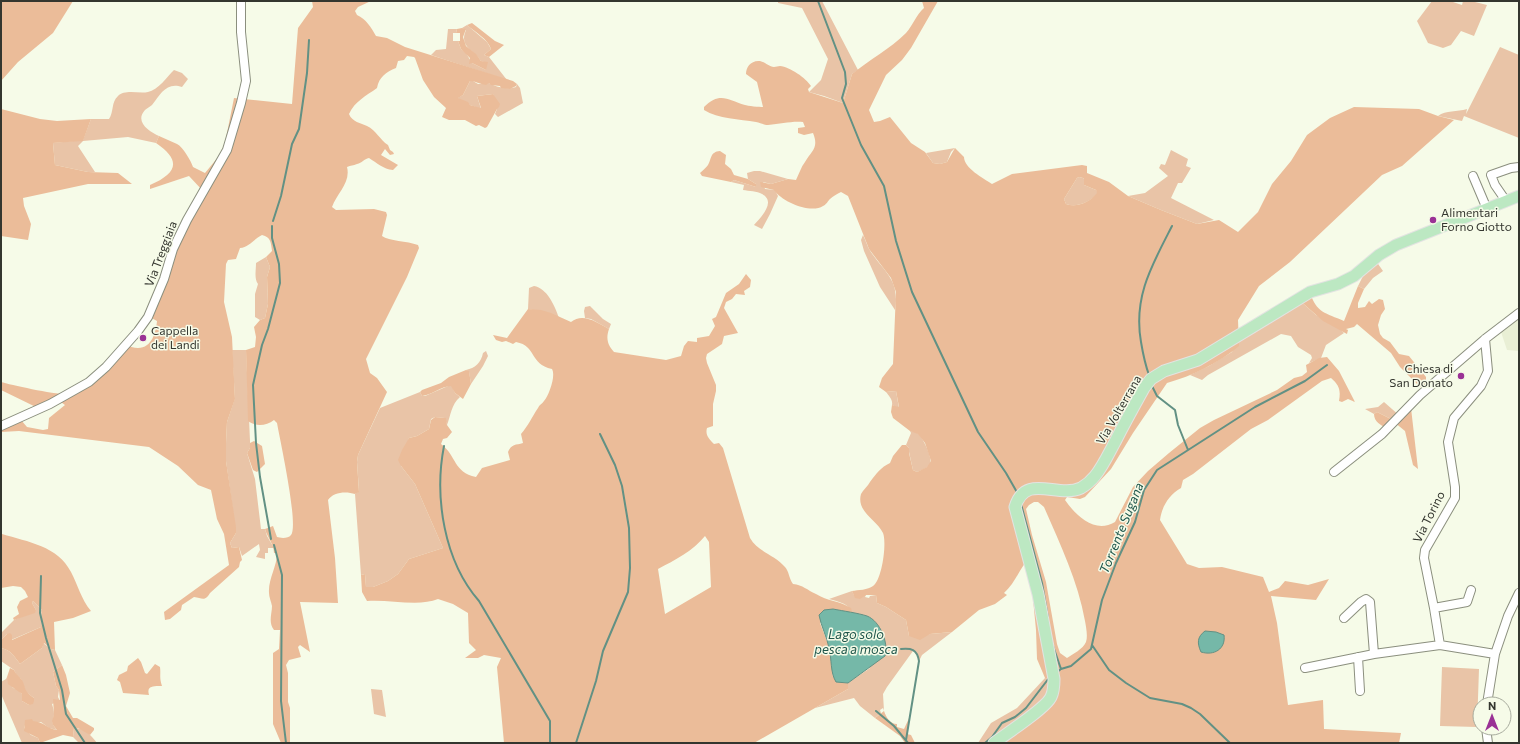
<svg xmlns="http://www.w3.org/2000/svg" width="1520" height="744" viewBox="0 0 1520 744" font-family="Commissioner,sans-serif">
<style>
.built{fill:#e9efd5}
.green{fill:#e9c4a7}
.forest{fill:#ebbc99;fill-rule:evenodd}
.water{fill:#75b8a8;stroke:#629184}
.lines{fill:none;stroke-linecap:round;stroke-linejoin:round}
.stream{stroke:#629184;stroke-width:2}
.minor-casing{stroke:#8b8f7e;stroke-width:10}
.major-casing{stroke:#e3e3e2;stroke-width:13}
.minor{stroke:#fff;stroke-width:8}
.major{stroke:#bce8c2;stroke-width:11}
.poi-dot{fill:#9a3195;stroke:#f6fbe8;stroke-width:1.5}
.labels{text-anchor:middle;stroke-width:3;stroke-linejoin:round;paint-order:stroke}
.poi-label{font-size:12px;fill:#34362f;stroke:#f6fbe8;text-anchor:start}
.street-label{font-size:12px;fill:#34362f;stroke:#f6fbe8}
.water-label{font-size:13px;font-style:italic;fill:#1f564b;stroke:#f6fbe8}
</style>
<rect width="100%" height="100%" fill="#f6fbe8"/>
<path class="built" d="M 1519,318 L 1519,351 L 1507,350 L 1501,332 Z"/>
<path class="green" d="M 778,1 L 822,1 L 858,70 L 852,74 L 843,103 L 824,96 L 809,92 L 821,80 L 828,59 L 802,8 L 778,3 Z
M 1432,1 L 1450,1 L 1462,5 L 1463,1 L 1471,1 L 1487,5 L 1474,36 L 1461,31 L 1451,45 L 1443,48 L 1428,43 L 1417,21 Z
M 467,25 L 487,42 L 491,49 L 484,55 L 489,57 L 507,80 L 431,55 L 436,50 L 446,49 L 448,29 L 457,29 L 456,33 L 453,33 L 453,41 L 458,41 L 461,49 L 466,53 L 472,63 L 486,70 L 484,62 L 481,61 C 472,48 459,47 466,30 L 462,28 Z
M 1500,47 L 1519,55 L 1519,138 L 1464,116 L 1462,121 L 1438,116 C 1446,110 1457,112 1467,109 L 1466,114 Z
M 174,70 L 182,73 L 188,79 L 182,87 C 166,82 161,94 152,105 C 150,107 147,108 145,110 C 134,122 150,132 159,136 L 156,143 L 128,137 L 83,141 L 78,146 L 95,172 L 88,172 L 55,165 L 53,143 L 83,140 L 91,119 L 109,119 C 114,112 111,102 118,96 C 125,89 139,94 148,92 C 158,90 167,77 174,70 Z
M 470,81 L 473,81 L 478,84 L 489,83 C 496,87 508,90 516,87 L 517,84 L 520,88 L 523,103 L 498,117 L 495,114 L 497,109 L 493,94 L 477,96 L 481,109 L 470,105 L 457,98 L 463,95 Z
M 955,148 L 951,152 L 947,162 L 940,164 L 933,163 L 926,153 Z
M 1171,150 L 1188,159 L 1186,166 L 1191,168 L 1182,183 L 1178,183 L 1171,198 L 1214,220 L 1197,224 L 1161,210 L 1128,196 L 1145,193 L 1168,176 L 1159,168 L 1161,164 L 1165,165 Z
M 754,171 L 760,171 L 788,179 L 771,184 L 763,182 L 765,189 L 775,190 L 778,196 L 770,214 L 762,229 L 754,225 C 760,218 777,202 762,194 C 757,191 749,191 743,190 L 744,185 L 731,182 L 734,180 L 756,187 L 756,184 L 748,179 L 747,173 Z
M 1079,177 L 1083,178 L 1084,179 L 1084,185 L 1096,190 L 1098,193 C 1090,202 1077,208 1066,204 L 1064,199 L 1077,178 Z
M 863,235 C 865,239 867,245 869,249 C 884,273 900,278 895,310 L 880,287 L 864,251 L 861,240 Z
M 266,257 L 270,267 L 267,277 L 268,304 L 265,318 L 260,320 L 255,317 L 255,294 L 258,284 C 254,279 256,270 256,263 Z
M 1376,261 L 1383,271 L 1373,278 L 1364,289 L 1358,286 L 1365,272 Z
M 534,286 C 547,288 555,306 559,318 C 547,311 541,312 528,309 L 529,288 Z
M 1298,299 L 1316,315 L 1339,328 L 1344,333 L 1326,345 L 1321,358 L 1309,363 L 1312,358 L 1311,355 L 1298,347 L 1291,336 L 1281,334 L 1208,375 L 1202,380 L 1190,375 L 1209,366 L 1232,352 L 1238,335 Z
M 590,306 L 603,319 L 611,324 L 609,329 L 591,319 L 585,318 L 584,311 L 585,307 Z
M 232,350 L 246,350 L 250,441 L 250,448 L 247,453 L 255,479 L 261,529 L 265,529 L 267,536 L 274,548 L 268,548 L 268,553 L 265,553 L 265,559 L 256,557 L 260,550 L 259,544 L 242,556 L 239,547 L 232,548 L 230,543 L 236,533 L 226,461 L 226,443 L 227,422 L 235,398 Z
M 486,351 L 488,356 L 483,366 L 471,384 L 469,372 L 466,370 C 475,368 481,363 483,353 Z
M 448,386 L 452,386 L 455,393 L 460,397 C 451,405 451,415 447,425 L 445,418 L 435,417 L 431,419 L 429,429 L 417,436 L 409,438 L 401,466 L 415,484 L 443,548 L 409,559 L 398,574 L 388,581 L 373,587 L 366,587 L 365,574 L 361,575 L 355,494 L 359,491 L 357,462 L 358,455 L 380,408 L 420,392 L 422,396 L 425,396 Z
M 896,391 L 899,408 L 892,405 C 893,400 889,396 886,392 Z
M 1384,402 L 1400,416 L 1391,419 L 1377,412 L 1374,414 L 1365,409 L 1378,407 Z
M 910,431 C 913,431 916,432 919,434 C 923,439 933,458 930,464 C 928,468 922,470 917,472 L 913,470 L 909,452 L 909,448 L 906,445 L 911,433 Z
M 852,591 L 854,595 L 866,595 L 865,597 L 869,598 L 870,596 L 876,595 L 877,603 L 886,607 L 906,620 L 909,636 L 952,632 L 922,655 L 919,661 L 918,656 L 914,651 L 913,651 L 887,687 L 883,694 L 884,711 L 883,708 L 880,710 L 881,713 L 875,718 L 860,706 L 854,698 L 815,708 L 848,689 L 848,683 L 870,668 L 859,615 L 853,614 C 849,603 839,602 829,599 Z
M 33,601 L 42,610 L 41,627 L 11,640 L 7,634 L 1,640 L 1,633 L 14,620 L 36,610 L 32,603 Z
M 43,643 L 51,649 L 55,650 L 62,665 L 53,672 L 56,686 L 59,690 L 58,697 L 60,701 L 52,704 C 53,707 54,711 54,714 C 54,723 50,722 57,730 L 49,728 L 41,722 L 25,725 L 24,728 L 31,735 L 38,738 L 40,743 L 22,743 L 1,694 L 1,682 L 6,679 L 7,677 L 13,688 L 17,689 L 22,694 L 22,701 L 29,705 L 34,698 L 26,692 L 21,679 L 17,676 L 14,670 L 1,661 L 1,648 C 11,650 14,656 20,664 L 42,648 Z
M 1442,667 L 1479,669 L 1477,727 L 1440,726 Z
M 1045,678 L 1054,679 L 1051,699 L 994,743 L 978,743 L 991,723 L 1017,708 Z
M 371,689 L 382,690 L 386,717 L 374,714 Z
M 74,728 C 84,727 92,736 97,743 L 79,743 L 73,737 Z"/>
<path class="forest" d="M 1,1 L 73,1 L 53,33 L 18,62 L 1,81 Z
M 312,1 L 371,1 L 358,7 L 355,11 L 357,15 C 366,19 371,27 376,36 L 387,38 L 405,47 L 513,81 L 517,84 L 516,86 L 510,89 L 501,88 L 500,86 L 491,85 L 489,83 L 486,85 C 480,84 475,81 470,81 L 463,95 L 458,98 L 468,102 L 470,105 L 481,108 L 477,96 L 493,94 L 500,104 L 499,107 L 497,109 L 487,127 L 485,128 L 479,125 L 476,126 L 465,120 L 449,120 L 442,117 L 446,108 L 434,97 L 423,80 L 415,58 L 414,57 L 407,56 L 404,60 L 398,61 L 396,68 C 386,72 379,77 377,88 C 366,96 355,101 349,114 C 352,122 361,123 367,126 C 376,130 380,140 388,145 L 390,150 L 393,152 L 394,154 L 390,155 L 385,149 L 381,155 L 398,165 L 393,170 C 383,169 377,163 369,158 C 364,159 362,163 357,164 C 353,166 351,165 347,167 C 351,183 337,193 332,207 L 336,210 L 374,209 L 386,212 L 387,215 L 382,236 C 389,241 407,241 418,245 L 419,248 L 407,277 L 366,359 L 370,373 L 377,378 L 387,392 L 358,455 L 357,462 L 359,492 L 355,494 C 346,491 333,492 328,500 L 335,558 L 338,603 L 300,602 L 310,652 L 300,645 L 298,647 L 301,657 L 289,660 L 286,665 L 288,673 L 288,702 L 290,708 L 290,743 L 281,743 L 273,724 L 273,653 L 279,649 L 280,630 L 274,630 C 268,622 272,614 272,606 C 271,601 269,597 269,593 C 268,579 277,567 277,553 L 274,553 C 274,544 267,537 265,529 L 273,526 L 277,537 C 280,538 288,539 291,535 C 299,526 280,440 277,423 L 274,420 C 266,426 256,427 248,421 L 246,350 L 255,347 L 256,337 L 254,327 L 260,320 L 265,318 L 268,304 L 267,277 L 270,267 L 266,257 L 272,251 C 271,243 271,237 262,235 C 254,239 249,247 240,248 L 236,259 L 228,260 L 226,264 L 224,302 L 232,337 L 235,399 L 227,422 L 226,443 L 226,461 L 236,527 L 236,533 L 230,543 L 232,548 L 239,547 L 242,560 L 240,562 L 239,567 L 210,593 C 205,602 202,598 194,597 L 182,605 L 181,610 L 170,619 L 165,620 L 164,612 L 229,565 L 224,534 L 217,519 L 211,490 L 198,485 L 178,466 L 149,447 L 19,431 L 1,432 L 1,426 L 21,420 L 27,427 L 43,430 L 48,429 L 49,418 L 65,405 L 58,400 L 40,409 L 1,390 L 1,382 C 11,385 61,396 69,394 C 87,388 112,359 125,345 C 129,346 134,348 138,348 C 152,348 156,332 157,321 L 148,316 L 173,249 L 203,191 L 189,176 L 150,189 L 150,185 C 177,173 182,161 156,143 L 159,136 C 165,139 171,141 177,144 C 183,147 191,161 193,167 L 205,173 L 219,156 L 225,143 L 234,98 L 292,104 L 298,28 L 313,7 Z
M 922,1 L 938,1 L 911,48 L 902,60 L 886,75 L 869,110 L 874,122 L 880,121 L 890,117 L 911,143 L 925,152 L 933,163 L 940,164 L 947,162 L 955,148 L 964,157 C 964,168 983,178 992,184 L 1012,174 L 1082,165 L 1087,166 L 1087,173 L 1109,182 L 1128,196 L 1161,210 L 1197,224 L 1219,220 L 1238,232 L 1258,212 L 1272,184 L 1291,161 L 1307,135 L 1330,118 L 1354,107 L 1419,109 L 1438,116 L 1454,120 L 1402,166 L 1382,175 L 1290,262 L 1259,286 L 1238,320 L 1239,346 C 1219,363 1192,376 1167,383 L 1133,433 L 1111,469 L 1085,497 L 1080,499 L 1067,497 L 1065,500 C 1076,516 1095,534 1115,522 L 1133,487 L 1148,471 L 1169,453 L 1200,428 L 1214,420 L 1277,390 L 1294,378 L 1302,376 L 1307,372 L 1306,365 L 1319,358 L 1327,357 L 1339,371 L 1355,402 L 1348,399 L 1342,402 L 1339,401 C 1341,390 1339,385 1331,378 L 1322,381 L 1268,420 L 1251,429 L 1193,474 L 1183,480 L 1181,488 C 1169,495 1162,506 1160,520 L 1187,564 L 1199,568 L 1222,567 L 1263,577 L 1269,592 L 1279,588 L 1285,581 L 1308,585 L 1329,579 L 1316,600 L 1271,596 L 1277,623 L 1288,705 L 1323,700 L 1324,729 L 1401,733 L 1399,743 L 994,743 L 1039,710 L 1054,679 L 1045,678 L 1037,659 L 1036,630 L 1031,578 L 1025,563 C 1018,573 1014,584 1004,593 L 1007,595 L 995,604 L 979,610 L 952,632 L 930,634 L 920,640 L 909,636 L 906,620 L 886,607 L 877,603 L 876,595 L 866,595 L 860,599 L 855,598 L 852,591 C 858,590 868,590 873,586 C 882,580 887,543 883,533 C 877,520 856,512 861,494 C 863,490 868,486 870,482 C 876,474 881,467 890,463 L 893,456 L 902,445 L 906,445 L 909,448 L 909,453 L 913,470 L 917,472 L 927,467 L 931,461 L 925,443 L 918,434 L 910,431 L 893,418 L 891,412 L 892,405 L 899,407 L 896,391 L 886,392 L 879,387 L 882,378 L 893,364 L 896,292 L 891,278 L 869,249 L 848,196 L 841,192 C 837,194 833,196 830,199 C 828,201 826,205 823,206 C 811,214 782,202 774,190 L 761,187 L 760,182 L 771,184 L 788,179 L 796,180 C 799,174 801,167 805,162 C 812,150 819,148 813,133 L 804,135 L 798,133 L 798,128 L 805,127 L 803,122 C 791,121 781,124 768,125 C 764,125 761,123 756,122 C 740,119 718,119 704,110 L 704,107 C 720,91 728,100 745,105 C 747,106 760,107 763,107 L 757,82 L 746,74 C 746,67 751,60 760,61 C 765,62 769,67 774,67 C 776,67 778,66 780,66 C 790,67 806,78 811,86 L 808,89 L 809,92 L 843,103 L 852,74 C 869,60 890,49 906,33 C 913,25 916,15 924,8 ZM 1079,177 L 1083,178 L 1084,179 L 1084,185 L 1096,190 L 1097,193 C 1090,202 1077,208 1066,204 L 1064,199 L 1077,178 ZM 1034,502 L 1038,502 L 1044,507 C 1060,544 1078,581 1085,621 C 1086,627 1088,636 1086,642 C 1083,649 1073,654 1067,658 L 1060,653 L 1057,644 L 1046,582 L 1032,535 L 1026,509 L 1029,505 Z
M 472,23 L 495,41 L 504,45 L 489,57 L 484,55 L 491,49 C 488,39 475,32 467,25 Z
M 462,28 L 466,29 L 463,37 L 466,46 L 476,54 L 481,61 L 488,62 L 486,70 L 472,63 L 469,64 L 470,58 L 461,49 L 458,41 L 460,41 L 460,33 L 456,33 L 457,29 Z
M 1,109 L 40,119 L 57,121 L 91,119 L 83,141 L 53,143 L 55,165 L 88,172 L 118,173 L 132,184 L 88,184 L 23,198 L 24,206 L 31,224 L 28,240 L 1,236 Z
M 720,151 L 726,155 L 725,164 L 731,169 L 734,175 L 748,179 L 756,184 L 756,187 L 734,180 L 731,182 L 702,176 L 700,173 C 703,170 706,168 708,165 C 712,158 710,152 720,151 Z
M 746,274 L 751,280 L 750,287 L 744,291 L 745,295 L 736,294 L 732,299 L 726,302 L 724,308 L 738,333 L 724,336 L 722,344 L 707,354 L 706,358 L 707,363 L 716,385 L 716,391 L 713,404 L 713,426 L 707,428 C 705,435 709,439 714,444 L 719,443 L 723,448 L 750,538 C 758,552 775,555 785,567 C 789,571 789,579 793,584 C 803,585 807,590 816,594 C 827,601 840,601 851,608 L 853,614 L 833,609 L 820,623 L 830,649 L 833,677 L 843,683 L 848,683 L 848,689 L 754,743 L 504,743 L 497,667 L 501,658 L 484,655 L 478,658 L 465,658 L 476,650 L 469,643 L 468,613 L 453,604 L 438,599 C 419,607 388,599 367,601 L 362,592 L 361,575 L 365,574 L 366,587 L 373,587 L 388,581 L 398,574 L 409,559 L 443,548 L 415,484 L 401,466 L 398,460 L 402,450 L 409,438 L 417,436 L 429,429 L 431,420 L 435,417 L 446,418 L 447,425 L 452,432 L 447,438 L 443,439 L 441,444 C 457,456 453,472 476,477 L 482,468 L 510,460 L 508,452 C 511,444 516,445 523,443 L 521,434 C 528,426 532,417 538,408 C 539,405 542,404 544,401 C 549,395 556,376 552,369 C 529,364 537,346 516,342 L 513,344 L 506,341 L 502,342 L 496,340 L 493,335 L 507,338 L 528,309 L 541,310 L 551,313 L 571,322 C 583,312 598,323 609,329 C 606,338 607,344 614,352 L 666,360 L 681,356 L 684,346 L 688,341 L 697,342 L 697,338 L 709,336 L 715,326 L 712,319 L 716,317 L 726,293 L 739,284 ZM 705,536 L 709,542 L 711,587 L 665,614 L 658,569 C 675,560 693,551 705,536 Z
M 1358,286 L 1364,289 L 1358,303 L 1358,308 L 1365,307 L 1369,301 L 1372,304 L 1379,299 L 1383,300 L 1385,309 L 1381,315 L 1378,325 L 1380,334 L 1383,338 L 1390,342 L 1399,354 L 1409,356 L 1426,377 L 1426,390 L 1419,386 L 1400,367 L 1391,353 L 1357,324 L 1354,327 L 1346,329 L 1348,330 L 1347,334 L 1323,321 L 1298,299 L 1310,292 C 1316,313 1326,313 1344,321 Z
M 466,370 L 469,371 L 471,384 L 463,399 L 455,393 L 451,386 C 441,386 432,395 422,396 L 420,392 L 422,390 L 441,383 L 449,377 Z
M 1411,408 L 1418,469 L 1413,465 L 1405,431 L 1394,422 L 1387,429 C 1381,425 1374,422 1374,414 L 1377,412 L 1391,419 Z
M 254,441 L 262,446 L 265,464 L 257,472 L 253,470 L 247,453 L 250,448 L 250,443 Z
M 2,534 C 28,542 58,546 71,572 C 78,585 81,599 91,611 L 73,618 L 54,622 L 55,650 L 51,649 L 44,643 L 42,648 L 20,664 C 14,656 11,650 1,648 L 1,640 L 7,634 L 10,633 L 12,635 L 12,640 L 41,627 L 42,610 L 33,601 L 32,603 L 36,610 L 35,613 L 14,620 L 13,618 L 19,614 L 17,607 L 20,601 L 28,597 L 25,591 L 21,587 L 13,586 L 1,588 L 1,542 Z
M 138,658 L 141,662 L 145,673 L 147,674 L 155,664 L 160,667 C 161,675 159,677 162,686 C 155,686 146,685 149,695 L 123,693 L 120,682 L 117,680 L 119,675 L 127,671 L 128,666 Z
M 62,665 L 66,675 L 70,693 L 66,706 L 73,718 L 77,718 L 94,728 L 94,730 L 90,735 L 78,728 L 74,728 L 73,737 L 63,735 L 40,743 L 38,738 L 24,731 L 25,720 L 32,719 L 33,721 C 45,722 47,729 57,730 L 53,725 L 52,721 L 54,715 L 53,699 L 60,700 L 59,690 L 56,686 L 53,672 Z
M 10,668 L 14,670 C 17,676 19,676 22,680 C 27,690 23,690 34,698 L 34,701 L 33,704 L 29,705 L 22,701 L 22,694 L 8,684 L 7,677 Z
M 884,711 C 886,717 890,724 897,724 L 897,727 L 904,729 L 910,716 L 907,734 L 911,735 L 915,743 L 905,743 L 900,736 L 875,718 Z"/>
<path class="water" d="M 833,609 C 843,611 858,613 867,616 C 880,621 889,643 885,656 L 848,683 L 836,682 C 830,672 832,660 829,648 C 827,637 821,626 819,615 L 824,610 Z
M 1205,631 L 1216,632 L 1224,635 C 1226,649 1214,656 1201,652 C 1197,643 1197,637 1205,631 Z"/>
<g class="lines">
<path class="stream" d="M 818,1 L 845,72 L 846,84 L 842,98 L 861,145 L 884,186 L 896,241 L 912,292 L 978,432 L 1006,473 L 1018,494
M 273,221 L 281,196 L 292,144 L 299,129 L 307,73 L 309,40
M 1149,375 C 1145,364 1143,354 1141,342 C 1133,297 1152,265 1172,226
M 1152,386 L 1157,396 L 1175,410 L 1178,425 L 1188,450
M 444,446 C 434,497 444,561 479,601 L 550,721 L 550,743
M 1021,504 L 1042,583 L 1048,618
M 271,539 L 260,477 L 256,443 L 253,385 L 262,345 L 268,329 L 280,283 L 279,264 L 272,238 L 272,226
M 274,545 L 282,575 L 281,701 L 286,743
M 41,576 L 40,613 L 46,638 L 62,690 L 66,714 L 85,743
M 1092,645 L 1109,670 L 1126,683 L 1150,698 L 1182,704 L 1191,708 L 1200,714 L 1230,743
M 1053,646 L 1061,669
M 901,649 C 911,648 917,649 919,661 L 906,740
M 1056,673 L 1061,669 L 1071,666 L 1091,649 L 1102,600 L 1116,563 L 1135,522 L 1144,490 L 1157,470 L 1255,407 L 1305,381 L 1327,365
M 876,711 L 894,726 L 908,743
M 576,743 L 596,681 L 603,651 L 628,592 L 630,568 L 629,528 L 622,486 L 615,465 L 600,434
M 985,743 L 992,737 L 1002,723 L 1015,717 L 1026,708 L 1049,678"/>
<g class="minor-casing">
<path id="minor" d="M 1473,176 L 1487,209
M 1506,201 L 1495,185 L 1491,175 L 1511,168 L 1519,167
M 1,426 L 50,404 L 89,382 L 106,367 L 138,331 L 148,317 L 164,279 L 173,249 L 187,220 L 227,150 L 241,103 L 246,81 L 241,32 L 241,1
M 1334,472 L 1382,434 L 1420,395 L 1485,339 L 1519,313
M 1434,608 L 1467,602 L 1471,590
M 1344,618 L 1361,602 L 1366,599 L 1370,602 L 1374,654
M 1440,645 L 1434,608 L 1424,558 L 1425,550 L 1455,498 L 1455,487 L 1448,442 L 1454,418 L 1481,386 L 1488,371 L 1485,339
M 1358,657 L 1360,691
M 1305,668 L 1374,654 L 1440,645 L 1495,654
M 1487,704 L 1495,654 L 1508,616 L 1519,593
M 1486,728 L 1488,743"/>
</g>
<g class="major-casing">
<path id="major" d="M 994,743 C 1006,734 1046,708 1051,697 C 1054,691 1054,685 1054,679 L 1038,594 L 1015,507 C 1026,472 1057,499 1081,488 C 1086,485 1091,481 1095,476 C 1103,466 1109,453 1115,442 C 1124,424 1134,406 1144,388 L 1151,379 L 1164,371 L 1198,360 L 1310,292 L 1338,284 L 1354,276 L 1379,255 L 1396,245 L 1519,196"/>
</g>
<use href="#minor" class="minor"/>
<use href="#major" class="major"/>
</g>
<g class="poi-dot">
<circle cx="1433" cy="220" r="4"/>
<circle cx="143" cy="338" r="4"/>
<circle cx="1461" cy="376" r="4"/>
</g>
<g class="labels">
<g class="poi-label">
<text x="1441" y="217">Alimentari<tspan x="1441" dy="14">Forno Giotto</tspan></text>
<text x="151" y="335">Cappella<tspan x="151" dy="14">dei Landi</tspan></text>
<text x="1453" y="373" text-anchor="end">Chiesa di<tspan x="1453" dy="14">San Donato</tspan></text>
</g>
<g class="street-label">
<text transform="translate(161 254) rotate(-69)" y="4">Via Treggiaia</text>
<text transform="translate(1119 410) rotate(-60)" y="4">Via Volterrana</text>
<text transform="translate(1429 517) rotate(-63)" y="4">Via Torino</text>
</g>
<g class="water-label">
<text transform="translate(1121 528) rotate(-68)" y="5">Torrente Sugana</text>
<text x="856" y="639">Lago solo<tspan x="856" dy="15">pesca a mosca</tspan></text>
</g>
</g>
<rect width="1520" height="744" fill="none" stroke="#34362f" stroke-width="4"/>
<g transform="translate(1492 716)"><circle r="19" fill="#f6fbe8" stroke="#a8ac9e"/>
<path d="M0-3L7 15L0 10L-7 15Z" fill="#9a3195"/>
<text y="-6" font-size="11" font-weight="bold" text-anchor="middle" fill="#34362f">N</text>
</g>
</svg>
